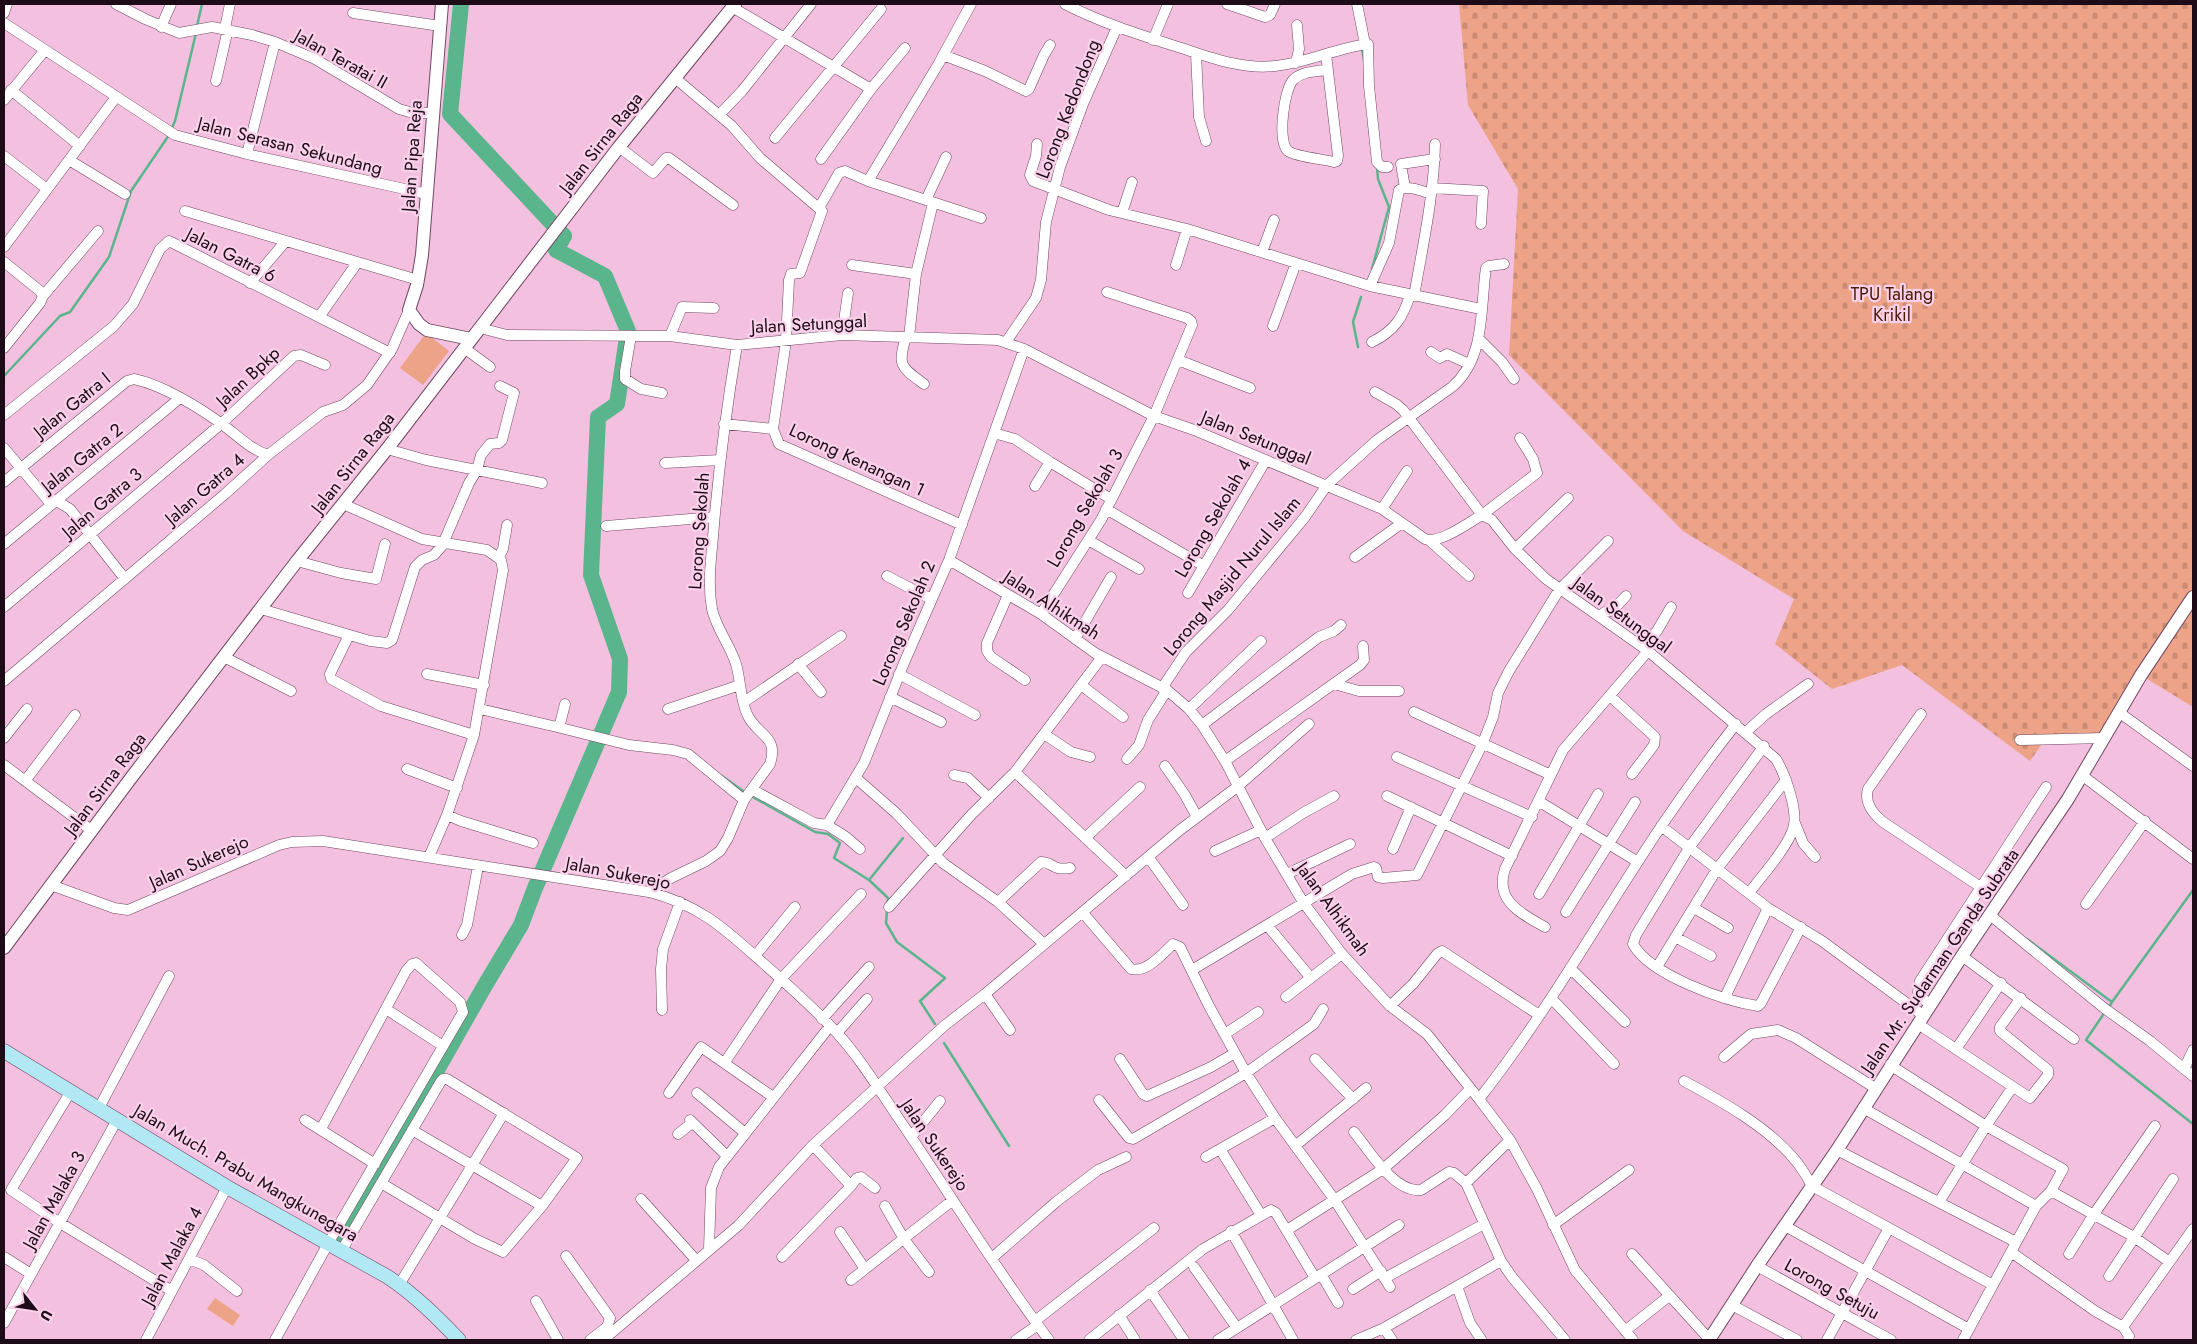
<svg xmlns="http://www.w3.org/2000/svg" width="2197" height="1344" viewBox="0 0 2197 1344" font-family="Jost,sans-serif">
<style>
.cemetery{fill:url(#cemetery-stones)}
.pitch{fill:#eda387}
.lines{fill:none;stroke-linecap:round;stroke-linejoin:round}
.stream{stroke:#5bb58c;stroke-width:2.5}
.river{stroke:#5bb58c;stroke-width:16}
.minor-casing{stroke:#724763;stroke-width:11}
.tertiary-casing{stroke:#724763;stroke-width:14}
.secondary-casing{stroke:#724763;stroke-width:15}
.minor{stroke:#fff;stroke-width:10}
.tertiary{stroke:#fff;stroke-width:12}
.secondary{stroke:#b2e8f4;stroke-width:14}
.labels{text-anchor:middle;stroke-width:4.5;stroke-linejoin:round;paint-order:stroke}
.street-label{font-size:18px;fill:#1d0c17;stroke:#fad1ea}
.park-label{font-size:18px;fill:#4a1903;stroke:#fad1ea}
</style>
<defs>
<pattern id="cemetery-stones" width="16" height="16" patternUnits="userSpaceOnUse" patternTransform="scale(1.25)"><rect width="16" height="16" fill="#eda387"/><path d="M2 7V4a2 2 0 0 1 4 0v3zM10 15v-3a2 2 0 0 1 4 0v3z" fill="#cb8b74"/></pattern>
</defs>
<rect width="100%" height="100%" fill="#f3c0df"/>
<path class="cemetery" d="M 1459,4 L 2193,4 L 2193,707 L 2144,677 L 2102,734 L 2046,738 L 2030,761 L 1902,665 L 1832,689 L 1775,644 L 1794,599 L 1683,531 L 1509,355 L 1518,189 L 1468,105 Z"/>
<path class="pitch" d="M 426,333 L 449,351 L 423,385 L 400,368 Z
M 215,1298 L 240,1315 L 233,1326 L 207,1309 Z"/>
<g class="lines">
<path class="stream" d="M 197,26 L 202,4
M 1362,48 L 1364,60
M 171,130 L 175,121 L 196,33
M 1372,269 L 1389,207 L 1378,179 L 1377,168
M 1358,347 L 1353,322 L 1361,297
M 4,376 L 60,316 L 70,312 L 109,257 L 131,191 L 169,135
M 722,776 L 746,793
M 751,796 L 815,832 L 828,834 L 840,843 L 834,858 L 869,880 L 888,898 L 888,904
M 869,880 L 903,838
M 887,910 L 886,923 L 897,942 L 945,978 L 920,1001 L 935,1024
M 2027,939 L 2112,1002 L 2109,1007
M 2112,1002 L 2193,890
M 2105,1012 L 2086,1040 L 2193,1124
M 944,1043 L 1009,1146"/>
<path class="river" d="M 337,1246 L 484,987 L 521,925 L 535,888 L 619,692 L 620,659 L 591,575 L 598,417 L 617,404 L 628,331 L 605,276 L 556,250 L 564,236 L 450,114 L 461,4"/>
<g class="minor-casing">
<path id="minor" d="M 116,4 L 145,19 L 179,33 L 212,27 L 252,35 L 275,42 L 315,59 L 399,109 L 413,113 L 433,113
M 1065,4 C 1100,22 1137,34 1175,46 C 1207,56 1241,70 1275,66 C 1307,63 1336,48 1368,44 L 1369,86 L 1377,162 L 1382,167 L 1388,167
M 1227,4 L 1265,17 L 1270,15 L 1275,4
M 1357,4 L 1365,44
M 732,7 L 871,89 L 821,159
M 4,13 L 7,4
M 353,13 L 440,26
M 4,23 L 175,135 L 247,154 L 427,194
M 161,27 L 171,4
M 225,28 L 230,4
M 1153,40 L 1168,4
M 1196,54 L 1199,117 L 1206,141
M 1326,54 L 1338,156 L 1337,161 L 1334,162 C 1323,159 1296,157 1288,151 C 1277,141 1284,90 1293,80 C 1302,71 1315,72 1326,70
M 943,55 L 985,71 L 1026,91 L 1029,89 L 1044,55 L 1050,45
M 1296,63 L 1299,49 L 1297,25
M 675,78 L 732,126 L 760,158 L 822,211 L 800,273 L 791,274 L 789,280 L 786,341 L 773,429 L 779,444 L 962,525
M 216,81 L 228,29
M 871,89 L 905,48
M 11,90 L 80,146
M 4,100 L 45,50
M 719,115 L 742,91 L 811,4
M 775,138 L 881,9
M 1037,144 L 1036,156 L 1030,175 L 1033,181 L 1109,210 L 1187,229 L 1370,286 L 1481,309
M 619,147 L 653,173 L 666,158 L 669,158 L 733,205
M 247,154 L 275,42
M 4,156 L 47,189
M 69,160 L 125,194
M 868,181 L 939,63 L 971,4
M 1405,188 L 1401,164 L 1435,159
M 1432,188 L 1483,191 L 1481,224
M 926,200 L 946,157
M 819,208 L 839,173 L 845,171 L 868,181 L 981,218
M 185,211 L 418,280
M 1122,213 L 1132,182
M 4,247 L 116,97
M 1262,252 L 1274,220
M 4,262 L 40,291 L 43,296 L 40,303 L 4,348
M 852,265 L 916,274
M 1176,265 L 1187,229
M 250,283 L 285,242
M 1370,286 L 1389,243 L 1399,190 C 1410,185 1421,191 1431,194
M 43,296 L 98,231
M 1414,296 C 1423,245 1434,195 1435,144
M 319,317 L 357,263
M 1273,326 L 1296,263
M 480,328 L 507,335 L 670,336 L 737,345 L 842,335 L 998,340 L 1024,349 L 1154,416 L 1194,430 L 1382,509 L 1425,539 C 1440,544 1468,523 1482,515 L 1492,520 L 1515,549 L 1546,579 L 1648,651 L 1776,759 C 1785,774 1799,812 1793,829 C 1787,848 1761,877 1749,893
M 842,335 L 848,293
M 631,336 L 625,371 L 625,379 L 641,389 L 662,393
M 670,336 L 682,307 L 714,308
M 906,337 C 897,366 901,367 924,384
M 909,337 L 916,274 L 933,203
M 1479,339 L 1502,362 L 1514,379
M 1006,342 L 1036,298 L 1041,280 L 1046,222 L 1060,167 L 1083,104 L 1117,27
M 1372,342 C 1394,331 1403,318 1410,295
M 464,348 L 490,367
M 1431,352 L 1440,358 L 1447,354 L 1469,364
M 1178,360 L 1250,388
M 1375,392 L 1396,404 L 1403,410 L 1482,515 L 1537,473 L 1533,459 L 1520,438
M 4,415 L 114,326 L 133,304 L 160,249 L 169,241 L 390,353
M 724,424 L 773,429
M 994,433 L 1015,439 L 1050,462 L 1035,486
M 4,448 L 51,504
M 387,449 L 426,460 L 542,483
M 1050,462 L 1111,499
M 665,463 L 720,460
M 4,482 L 127,381 L 134,379 C 163,385 200,408 223,425 C 238,436 250,449 268,455
M 55,500 L 70,509 L 125,579
M 343,504 L 422,539 L 487,550 L 501,560 L 503,570 L 474,735 L 447,815 L 429,857
M 1106,509 L 1204,566
M 1382,509 L 1407,471
M 606,526 L 714,517
M 1088,540 L 1139,569
M 1430,541 L 1469,576
M 4,544 L 180,398
M 1515,549 L 1568,498
M 499,557 L 503,549 L 507,525
M 1355,557 L 1402,523
M 949,560 L 1041,614 L 1095,653 L 1167,690 L 1189,709 L 1202,725 L 1225,761 L 1265,838 L 1303,902 L 1342,954 L 1390,1006 L 1427,1034 L 1479,1099 L 1510,1140 L 1537,1189 L 1575,1270 L 1633,1340
M 297,561 L 341,573 L 376,579 L 385,544
M 887,576 L 931,599
M 1188,593 L 1266,460
M 1008,595 L 987,643 L 987,651 L 991,657 L 1025,680
M 4,607 L 221,424 L 294,356 L 301,355 L 325,365
M 261,609 L 370,641 L 387,643 L 392,640 L 415,567 L 422,560 L 434,555 L 442,546 L 469,483 L 477,470 L 481,455 L 490,444 L 499,443 L 502,440 L 514,393 L 500,386
M 1041,614 L 1101,520 L 1154,416 L 1192,325 L 1191,321 L 1187,318 L 1107,292
M 1600,616 L 1605,612 L 1612,611 L 1626,596
M 349,635 L 330,674 L 331,679 L 381,706 L 474,735
M 1075,639 L 1111,577
M 1642,646 L 1657,631 L 1671,607
M 224,657 L 291,691
M 798,664 L 821,692
M 427,674 L 484,685
M 899,674 L 975,715
M 4,681 L 225,494 L 268,455 L 323,412 L 343,405 L 367,385 L 392,349 L 409,310
M 1334,684 L 1359,691 L 1399,691
M 1081,685 L 1123,717
M 1162,688 L 1186,652 L 1228,610 L 1305,517 L 1327,485 L 1377,440 L 1452,387 C 1486,358 1480,308 1486,268 L 1489,266 L 1504,264
M 1610,696 L 1655,737 L 1654,745 L 1632,774
M 890,697 L 941,722
M 744,702 L 841,636
M 480,709 L 557,727 L 560,724 L 565,704
M 668,709 L 740,685
M 1189,709 L 1261,641
M 1414,712 L 1551,775
M 2120,713 L 2193,766
M 1921,714 L 1868,789 C 1864,802 1873,814 1883,822 L 1982,888
M 1202,725 L 1319,637 L 1334,631 L 1341,625
M 557,727 L 629,745 L 673,750 L 688,754 L 744,800
M 1746,732 L 1766,714 L 1808,684
M 1044,734 L 1071,752 L 1090,757
M 4,738 L 27,709
M 2020,740 L 2105,738
M 1764,746 L 1689,848 L 1636,935 L 1633,944 C 1650,975 1724,1001 1758,1006 L 1761,1003 L 1801,927
M 1397,757 L 1532,817
M 1127,759 L 1139,745 L 1148,720 L 1167,690
M 1225,761 L 1360,665 L 1364,660 L 1363,646
M 4,765 L 91,830
M 1165,766 L 1185,795 L 1197,817
M 407,769 L 457,788
M 1015,772 L 1126,876
M 954,775 L 968,778 L 989,798
M 2083,776 L 2193,859
M 856,778 L 897,814 L 943,863 L 998,902 L 1044,944
M 25,781 L 75,715
M 753,790 L 814,823 L 827,825 L 864,763 L 904,663 L 949,560 L 1024,349
M 1387,796 L 1512,856
M 1540,802 L 1638,862
M 447,815 L 461,821 L 533,843
M 1795,823 L 1803,843 L 1815,857
M 827,825 L 846,837 L 860,849
M 1661,826 L 1768,908 L 1822,941 L 1924,1016
M 1085,838 L 1140,787
M 1265,838 L 1303,813 L 1334,796
M 1393,849 L 1411,807
M 1215,851 L 1261,830
M 1149,858 L 1183,905
M 1287,874 L 1350,844
M 51,885 L 114,908 L 128,910 L 279,845 L 292,842 L 323,841 L 649,892 C 700,905 725,929 763,963 C 788,985 814,1008 837,1033 C 861,1059 879,1090 899,1119 C 949,1192 995,1269 1049,1340
M 649,892 L 671,878 L 706,861 L 720,851 L 728,838 L 744,800 L 770,764 C 779,736 758,736 748,716 C 740,701 741,681 736,664 C 730,645 716,628 712,609 C 707,581 712,553 714,525 C 719,465 727,405 737,345
M 1539,894 L 1598,794
M 998,902 L 1041,862 C 1054,862 1051,871 1070,868
M 2086,904 L 2145,821
M 889,907 L 972,814 L 1015,772 L 1102,657
M 1694,908 L 1728,928
M 1566,912 L 1635,802
M 1083,913 L 1131,969 C 1147,973 1162,954 1173,944 L 1180,947 L 1209,1006 L 1246,1073 L 1275,1118 L 1334,1199 L 1390,1287
M 1990,915 L 2104,1008 L 2150,1041 L 2193,1076
M 1962,918 L 1981,929
M 1267,925 L 1310,977
M 1545,927 C 1522,914 1494,901 1505,869 L 1563,750 L 1648,651
M 462,935 L 467,925 L 478,866
M 1675,937 L 1711,956
M 755,956 L 795,907
M 1962,956 L 2074,1039
M 1657,967 L 1717,869 L 1786,780
M 1570,968 L 1625,1022
M 1192,970 L 1352,874 L 1374,867 L 1376,868 L 1378,877 L 1383,878 L 1417,875 L 1482,745 L 1493,717 L 1498,693 L 1509,671 L 1559,590 L 1608,541
M 985,994 L 1010,1030
M 1286,997 L 1342,954
M 1725,997 L 1768,908
M 1551,998 L 1614,1064
M 1931,1005 L 1922,998 L 1918,992 L 1920,981 L 2046,787
M 1390,1006 L 1413,984 L 1437,954 L 1442,951 L 1539,1015
M 386,1009 L 443,1046
M 662,1010 L 661,969 L 663,949 L 680,902
M 822,1019 L 869,967
M 1918,1024 L 2030,1098 L 2048,1075 L 2048,1070 L 2000,1031 L 2000,1027 L 2021,998
M 837,1033 L 867,999
M 1225,1034 L 1258,1012
M 1956,1049 L 2001,983
M 1724,1057 L 1751,1034 L 1778,1030 L 1796,1038 L 1875,1088
M 1120,1059 L 1143,1094 L 1147,1096 L 1211,1067 L 1235,1053
M 1315,1059 L 1353,1099
M 725,1062 L 781,979 L 861,894
M 1890,1065 L 1986,1126 L 2063,1169 L 2051,1191 L 2036,1206 L 1963,1340
M 2184,1069 L 2193,1050
M 1684,1081 C 1721,1101 1768,1127 1795,1160 C 1802,1168 1807,1177 1812,1186 L 1993,1285
M 71,1091 L 11,1190 L 60,1223 L 172,1291
M 669,1093 L 701,1047 L 773,1097
M 697,1093 L 745,1133
M 1479,1099 C 1547,1013 1601,916 1662,825 C 1685,791 1710,757 1736,724
M 1099,1100 L 1129,1138 L 1133,1139 L 1246,1073 L 1314,1024 L 1323,1009
M 99,1108 L 169,976
M 1863,1108 L 2036,1206
M 305,1120 L 375,1164
M 690,1120 L 727,1156
M 412,1130 L 542,1206
M 1354,1132 C 1369,1150 1394,1193 1421,1190 L 1449,1172 L 1454,1173 L 1466,1183 L 1501,1261 L 1512,1277 L 1565,1340
M 678,1134 L 692,1123
M 911,1137 L 940,1101
M 813,1145 L 851,1186 L 857,1178 L 861,1177 L 875,1188
M 1295,1146 L 1366,1088
M 1220,1149 L 1261,1215
M 1837,1150 L 2016,1242
M 1206,1157 L 1275,1118
M 1466,1183 L 1510,1140
M 2051,1191 L 2134,1237 L 2168,1261
M 641,1199 L 696,1260
M 1939,1202 L 1986,1126 L 2012,1088
M 885,1206 L 904,1239 L 929,1272
M 1553,1225 L 1629,1170
M 1785,1226 L 1969,1329
M 1287,1230 L 1383,1169 L 1445,1115 L 1470,1089
M 1231,1231 L 1293,1340
M 840,1232 L 865,1269
M 709,1249 L 711,1188 L 719,1167 L 830,1026
M 342,1250 L 441,1081 L 443,1079 L 447,1079 L 577,1158 L 542,1206 L 503,1252 L 475,1239 L 381,1183
M 2011,1252 L 2095,1311 L 2123,1327 L 2129,1336 L 2128,1340
M 1632,1254 L 1710,1340
M 2069,1254 L 2094,1214 L 2155,1126
M 566,1256 L 610,1318 L 607,1327 L 590,1340
M 4,1257 L 31,1274
M 782,1257 L 851,1186
M 992,1258 L 1056,1202 L 1098,1170 L 1126,1157
M 189,1259 L 204,1265 L 237,1291
M 1757,1266 L 1891,1340
M 1194,1267 L 1237,1328
M 1321,1274 L 1338,1303
M 2109,1276 L 2173,1179
M 1385,1278 L 1484,1224
M 851,1280 L 953,1200
M 399,1285 L 504,1113
M 1457,1286 L 1470,1323 L 1481,1339
M 1353,1289 L 1381,1271
M 1150,1290 L 1184,1340
M 536,1301 L 558,1340
M 1732,1305 L 1797,1340
M 1119,1315 L 1135,1340
M 1035,1321 L 1154,1228
M 4,1323 L 117,1120
M 2123,1327 L 2193,1229
M 1384,1328 L 1392,1340
M 1625,1331 L 1669,1296
M 146,1340 L 227,1187
M 275,1340 L 329,1242 L 463,1012 L 460,1002 L 416,963 L 412,964 L 406,971 L 321,1129
M 603,1340 L 739,1225 L 813,1145 L 944,1026 L 985,994 L 1180,830 L 1237,787 L 1309,724
M 1016,1340 L 1038,1325
M 1089,1340 L 1203,1249 L 1271,1210 L 1276,1213 L 1315,1278
M 1218,1340 L 1399,1225
M 1356,1340 L 1384,1328 L 1501,1261
M 1827,1340 L 1889,1228"/>
</g>
<g class="tertiary-casing">
<path id="tertiary" d="M 442,4 L 422,255 L 417,285 L 409,310 L 419,324 L 427,330 L 471,339
M 4,948 L 131,778 L 297,561 L 387,449 L 619,147 L 735,4
M 1709,1340 L 1757,1266 L 1837,1150 L 1962,956 L 2068,799 L 2141,675 L 2193,597"/>
</g>
<g class="secondary-casing">
<path id="secondary" d="M 4,1051 L 227,1187 L 388,1277 C 415,1295 437,1317 459,1340"/>
</g>
<use href="#minor" class="minor"/>
<use href="#tertiary" class="tertiary"/>
<use href="#secondary" class="secondary"/>
</g>
<g class="labels">
<g class="street-label">
<text transform="translate(341 59) rotate(29)" y="6">Jalan Teratai II</text>
<text transform="translate(1068 109) rotate(-69)" y="6">Lorong Kedondong</text>
<text transform="translate(601 143) rotate(-52)" y="6">Jalan Sirna Raga</text>
<text transform="translate(290 146) rotate(14)" y="6">Jalan Serasan Sekundang</text>
<text transform="translate(412 156) rotate(-86)" y="6">Jalan Pipa Reja</text>
<text transform="translate(231 255) rotate(27)" y="6">Jalan Gatra 6</text>
<text transform="translate(809 324) rotate(-3)" y="6">Jalan Setunggal</text>
<text transform="translate(248 377) rotate(-43)" y="6">Jalan Bpkp</text>
<text transform="translate(72 405) rotate(-39)" y="6">Jalan Gatra I</text>
<text transform="translate(1256 438) rotate(22)" y="6">Jalan Setunggal</text>
<text transform="translate(82 458) rotate(-39)" y="6">Jalan Gatra 2</text>
<text transform="translate(857 460) rotate(25)" y="6">Lorong Kenangan 1</text>
<text transform="translate(353 463) rotate(-52)" y="6">Jalan Sirna Raga</text>
<text transform="translate(205 489) rotate(-41)" y="6">Jalan Gatra 4</text>
<text transform="translate(102 503) rotate(-40)" y="6">Jalan Gatra 3</text>
<text transform="translate(1085 508) rotate(-60)" y="6">Lorong Sekolah 3</text>
<text transform="translate(1213 518) rotate(-60)" y="6">Lorong Sekolah 4</text>
<text transform="translate(699 531) rotate(-86)" y="6">Lorong Sekolah</text>
<text transform="translate(1232 576) rotate(-50)" y="6">Lorong Masjid Nurul Islam</text>
<text transform="translate(1052 605) rotate(33)" y="6">Jalan Alhikmah</text>
<text transform="translate(1622 615) rotate(36)" y="6">Jalan Setunggal</text>
<text transform="translate(904 623) rotate(-67)" y="6">Lorong Sekolah 2</text>
<text transform="translate(105 784) rotate(-53)" y="6">Jalan Sirna Raga</text>
<text transform="translate(199 862) rotate(-24)" y="6">Jalan Sukerejo</text>
<text transform="translate(618 873) rotate(11)" y="6">Jalan Sukerejo</text>
<text transform="translate(1333 909) rotate(54)" y="6">Jalan Alhikmah</text>
<text transform="translate(1940 961) rotate(-56)" y="6">Jalan Mr. Sudarman Ganda Subrata</text>
<text transform="translate(935 1145) rotate(56)" y="6">Jalan Sukerejo</text>
<text transform="translate(246 1173) rotate(30)" y="6">Jalan Much. Prabu Mangkunegara</text>
<text transform="translate(54 1200) rotate(-61)" y="6">Jalan Malaka 3</text>
<text transform="translate(172 1256) rotate(-62)" y="6">Jalan Malaka 4</text>
<text transform="translate(1832 1289) rotate(29)" y="6">Lorong Setuju</text>
</g>
<g class="park-label">
<text x="1892" y="300">TPU Talang<tspan x="1892" dy="21">Krikil</tspan></text>
</g>
</g>
<rect width="2197" height="1344" fill="none" stroke="#1d0c17" stroke-width="10"/>
<g transform="translate(35 1309) rotate(120)" stroke="#fad1ea" stroke-width="4" paint-order="stroke">
<path d="M0-4L9 19L0 12L-9 19Z" fill="#1d0c17"/>
<text y="-8" font-size="14" font-weight="bold" text-anchor="middle" fill="#1d0c17">U</text>
</g>
</svg>
